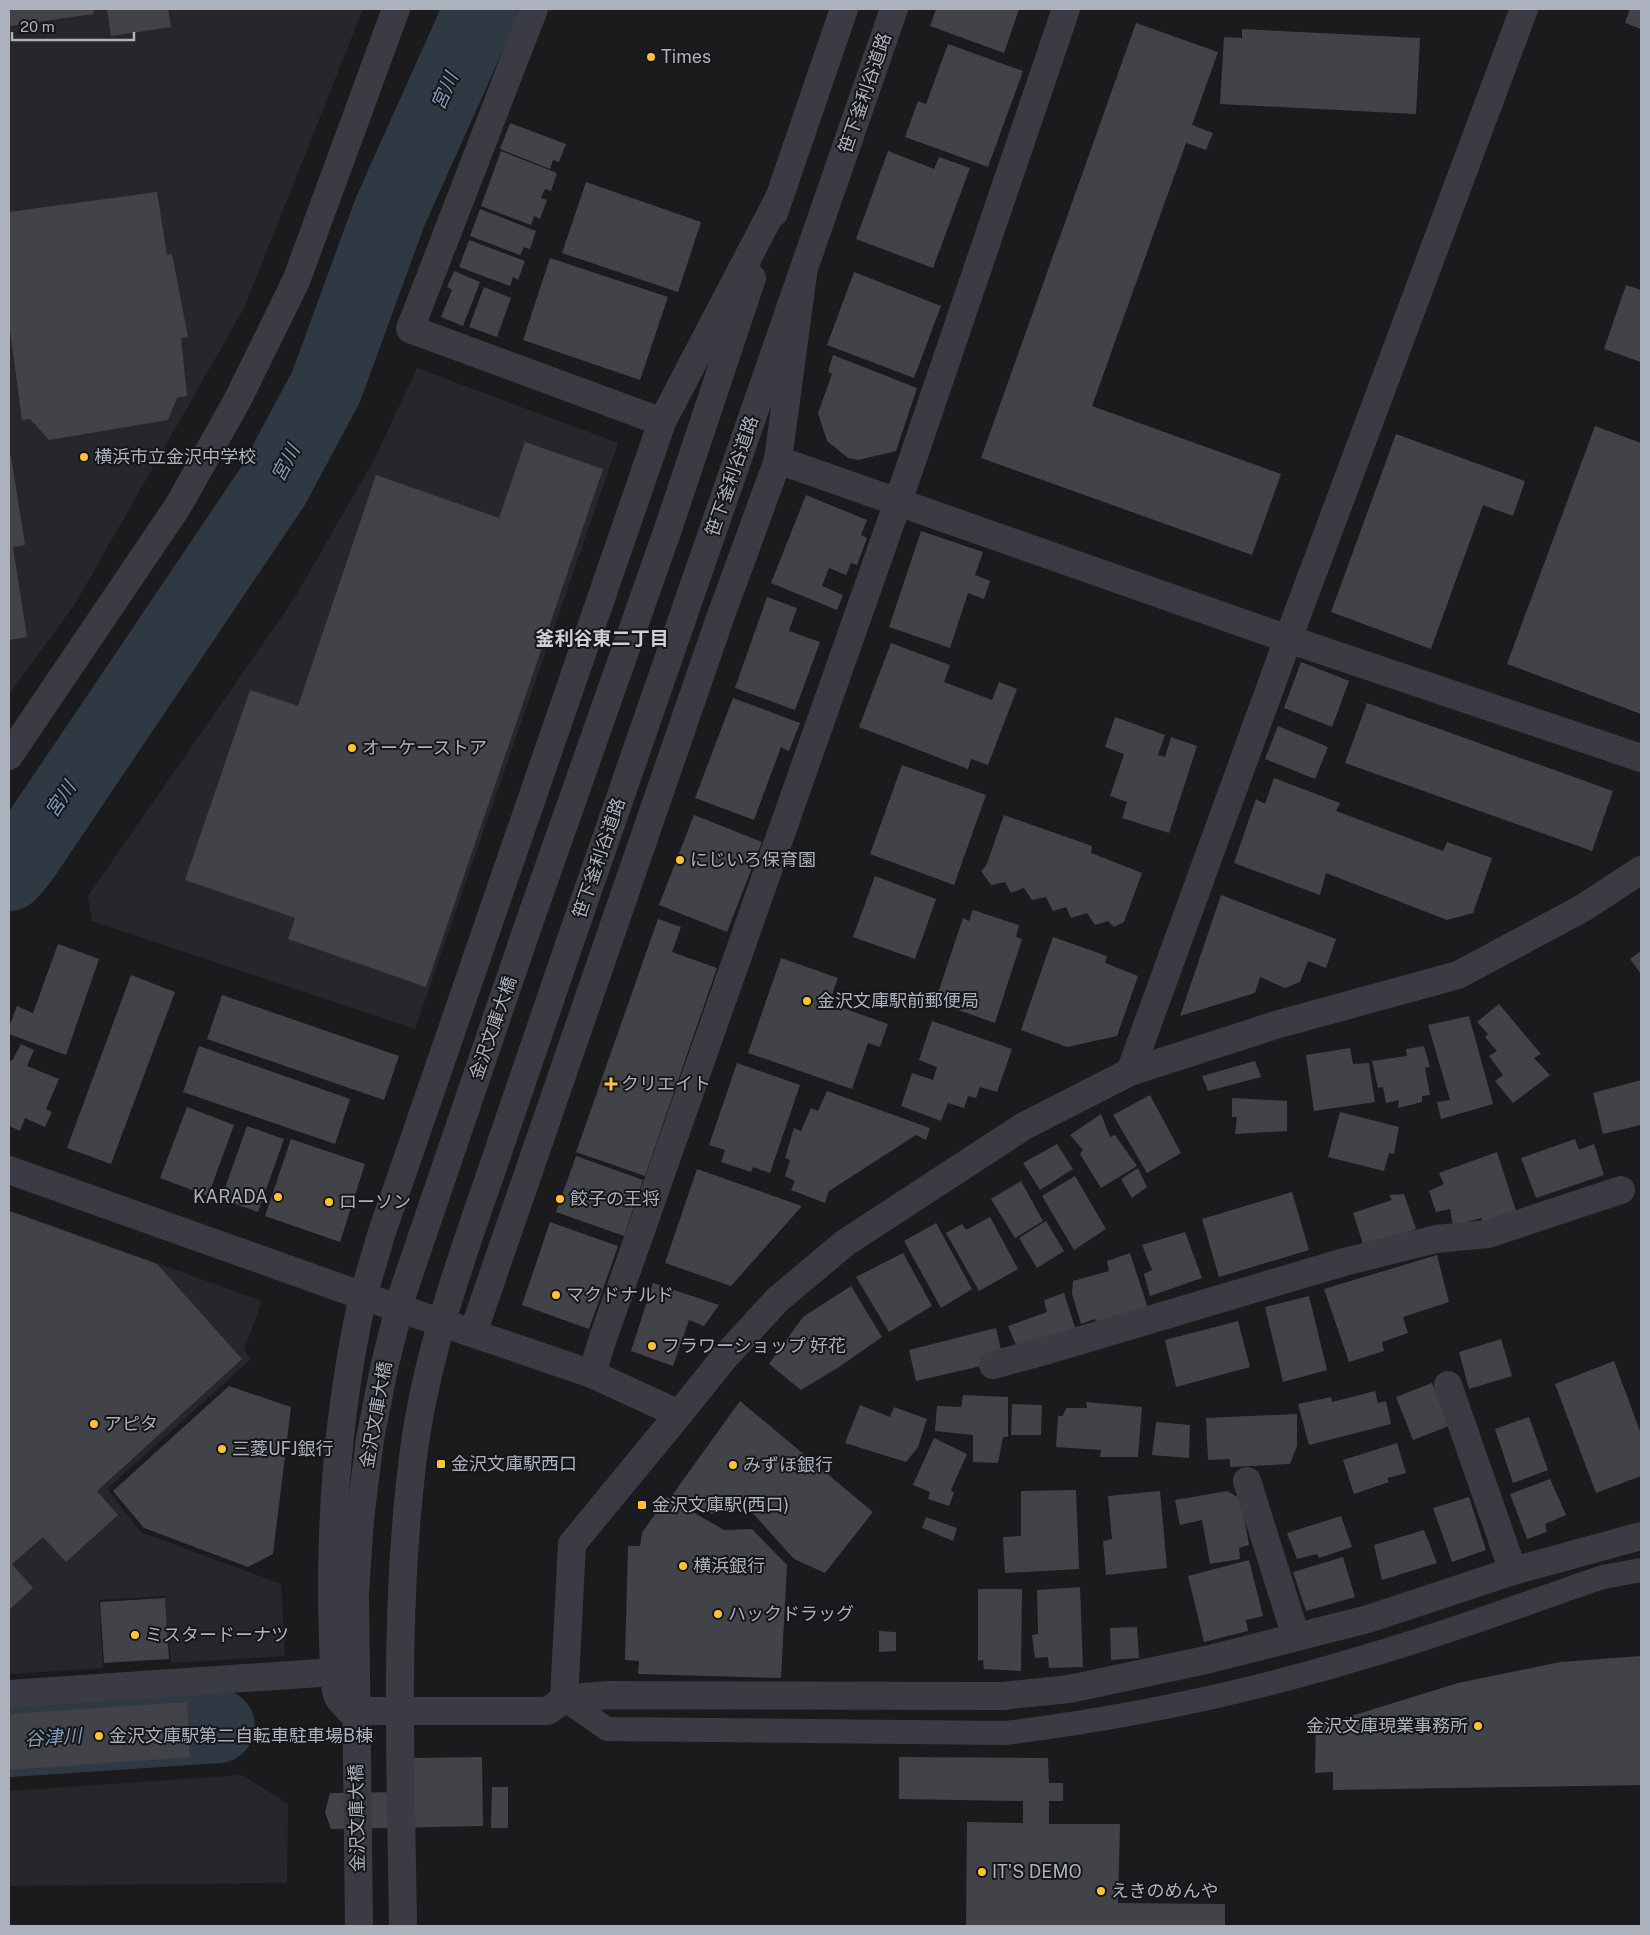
<svg xmlns="http://www.w3.org/2000/svg" width="1650" height="1935" viewBox="0 0 1650 1935" font-family="'Public Sans','Noto Sans JP',sans-serif">
<style>
.built{fill:#27262b}
.lines{fill:none;stroke-linecap:round;stroke-linejoin:round}
.river{stroke:#2f3944;stroke-width:74}
.building{fill:#424348}
.pedestrian{stroke:#3b3c43;stroke-width:24}
.minor{stroke:#3b3c43;stroke-width:28}
.tertiary{stroke:#3b3c43;stroke-width:28}
.tertiary-bridge{stroke:#3b3c43;stroke-width:28}
.poi-dot{fill:#ffc531;stroke:#161619;stroke-width:2}
.labels{text-anchor:middle;stroke-width:4;stroke-linejoin:round;paint-order:stroke}
.poi-label{font-size:18px;fill:#acb1be;stroke:#161619;text-anchor:start}
.street-label{font-size:18px;fill:#acb1be;stroke:#161619}
.water-label{font-size:19px;font-style:italic;fill:#819dbc;stroke:#161619}
.neighbourhood-label{font-size:19px;font-weight:bold;fill:#ced0d9;stroke:#161619}
</style>
<rect width="100%" height="100%" fill="#1b1b1d"/>
<path class="built" d="M 9,9 L 363,9 L 243,310 L 75,604 L 9,694 Z
M 417,368 L 618,443 L 415,1029 L 92,921 L 88,896 L 294,599 L 375,458 Z
M 9,1210 L 262,1301 L 244,1350 L 251,1359 L 107,1489 L 141,1532 L 281,1584 L 285,1656 L 171,1663 L 165,1596 L 99,1600 L 103,1668 L 9,1674 Z
M 242,1775 L 288,1804 L 287,1883 L 9,1886 L 9,1791 Z"/>
<g class="lines">
<path class="river" d="M 9,874 L 21,860 L 273,486 L 326,387 L 390,212 L 481,9
M 9,1740 L 218,1726"/>
</g>
<path class="building" d="M 9,9 L 93,9 L 94,14 L 9,26 Z
M 107,9 L 168,9 L 171,27 L 111,36 Z
M 936,9 L 1019,9 L 1004,53 L 930,26 Z
M 1630,9 L 1641,9 L 1641,29 L 1625,23 Z
M 1136,23 L 1218,52 L 1192,125 L 1213,133 L 1206,150 L 1186,143 L 1092,406 L 1281,474 L 1252,555 L 981,458 Z
M 1242,29 L 1420,38 L 1416,114 L 1220,104 L 1224,37 L 1242,38 Z
M 948,44 L 1023,71 L 988,167 L 905,137 L 918,101 L 926,104 Z
M 510,123 L 566,144 L 559,162 L 553,160 L 550,169 L 500,149 Z
M 501,151 L 557,173 L 551,191 L 545,189 L 541,198 L 547,200 L 540,219 L 534,216 L 531,225 L 481,206 Z
M 888,151 L 934,169 L 939,157 L 970,168 L 933,268 L 856,239 Z
M 586,182 L 701,222 L 678,292 L 562,253 Z
M 157,192 L 167,255 L 172,254 L 188,337 L 181,338 L 187,396 L 177,398 L 168,420 L 49,440 L 30,419 L 22,420 L 9,323 L 9,212 Z
M 480,209 L 536,231 L 530,249 L 524,247 L 520,255 L 470,236 Z
M 469,240 L 525,261 L 518,280 L 513,277 L 510,286 L 459,267 Z
M 550,258 L 668,297 L 640,380 L 523,340 Z
M 454,271 L 480,282 L 463,326 L 441,317 L 452,290 L 447,287 Z
M 854,272 L 941,306 L 914,378 L 827,345 Z
M 1626,285 L 1641,290 L 1641,362 L 1604,349 Z
M 484,287 L 511,298 L 497,337 L 469,327 Z
M 833,355 L 917,388 L 896,451 L 858,460 L 848,458 L 827,441 L 818,413 L 832,374 L 828,372 Z
M 1595,426 L 1641,443 L 1641,714 L 1507,664 Z
M 1396,434 L 1525,481 L 1513,516 L 1483,505 L 1431,649 L 1331,612 Z
M 525,442 L 603,469 L 426,987 L 288,939 L 295,918 L 185,880 L 250,690 L 298,706 L 376,475 L 499,518 Z
M 9,456 L 11,456 L 25,545 L 13,547 L 27,637 L 9,640 Z
M 806,495 L 867,520 L 861,535 L 867,538 L 857,565 L 851,563 L 846,575 L 829,568 L 822,586 L 843,595 L 837,610 L 771,583 Z
M 921,531 L 983,552 L 975,575 L 990,581 L 984,599 L 968,593 L 950,648 L 889,627 Z
M 767,597 L 797,608 L 789,631 L 820,642 L 795,710 L 735,688 Z
M 891,643 L 950,665 L 944,682 L 992,700 L 999,682 L 1017,689 L 988,765 L 971,759 L 968,769 L 859,727 Z
M 1301,662 L 1349,681 L 1332,727 L 1284,708 Z
M 733,698 L 800,723 L 789,751 L 781,747 L 754,820 L 695,798 Z
M 1367,703 L 1613,791 L 1592,851 L 1345,763 Z
M 1115,717 L 1165,735 L 1158,755 L 1165,757 L 1171,737 L 1197,746 L 1169,833 L 1122,818 L 1127,802 L 1110,796 L 1124,754 L 1105,747 Z
M 1278,726 L 1328,747 L 1315,779 L 1265,759 Z
M 902,765 L 986,795 L 954,885 L 870,854 Z
M 1274,778 L 1340,803 L 1336,811 L 1443,851 L 1447,842 L 1492,858 L 1473,913 L 1447,920 L 1326,873 L 1320,895 L 1234,863 L 1256,799 L 1265,804 Z
M 694,815 L 762,842 L 727,932 L 659,905 Z
M 1004,815 L 1092,846 L 1091,853 L 1142,873 L 1124,922 L 1114,927 L 1108,921 L 1095,925 L 1087,913 L 1071,918 L 1066,907 L 1053,911 L 1046,897 L 1032,900 L 1024,888 L 1011,893 L 1005,882 L 991,885 L 981,871 L 986,866 Z
M 875,876 L 936,899 L 915,959 L 853,937 Z
M 1221,895 L 1336,939 L 1326,968 L 1308,961 L 1300,982 L 1285,988 L 1260,977 L 1255,993 L 1180,1016 Z
M 973,910 L 1019,925 L 1016,937 L 1022,939 L 995,1023 L 935,1002 L 963,918 L 969,921 Z
M 658,919 L 681,927 L 672,952 L 717,968 L 645,1176 L 576,1152 Z
M 1053,937 L 1107,956 L 1105,963 L 1138,976 L 1117,1036 L 1067,1047 L 1021,1030 Z
M 58,944 L 99,959 L 66,1055 L 9,1034 L 9,1027 L 17,1006 L 33,1013 Z
M 1641,951 L 1641,974 L 1630,959 Z
M 781,958 L 838,978 L 829,1003 L 888,1024 L 880,1047 L 868,1043 L 852,1089 L 748,1053 Z
M 131,975 L 175,992 L 111,1164 L 67,1148 Z
M 222,995 L 399,1056 L 384,1100 L 207,1039 Z
M 1499,1004 L 1541,1054 L 1534,1058 L 1550,1075 L 1513,1103 L 1495,1081 L 1503,1075 L 1489,1056 L 1497,1051 L 1485,1037 L 1488,1034 L 1477,1022 Z
M 1469,1016 L 1493,1104 L 1441,1119 L 1437,1102 L 1450,1100 L 1428,1025 Z
M 932,1021 L 1012,1049 L 997,1092 L 980,1087 L 976,1098 L 968,1096 L 964,1108 L 948,1103 L 941,1121 L 901,1106 L 912,1073 L 933,1080 L 937,1067 L 919,1060 Z
M 21,1044 L 34,1050 L 27,1066 L 59,1079 L 46,1109 L 52,1112 L 45,1127 L 25,1118 L 20,1131 L 9,1126 L 9,1060 L 12,1061 Z
M 199,1046 L 350,1099 L 335,1144 L 183,1092 Z
M 1424,1046 L 1430,1067 L 1425,1068 L 1430,1095 L 1422,1096 L 1422,1102 L 1398,1108 L 1399,1100 L 1386,1103 L 1383,1087 L 1378,1088 L 1372,1061 L 1407,1056 L 1406,1049 Z
M 1350,1048 L 1353,1064 L 1369,1063 L 1375,1102 L 1314,1111 L 1306,1055 Z
M 1255,1061 L 1261,1077 L 1208,1091 L 1202,1076 Z
M 737,1063 L 800,1085 L 770,1173 L 753,1167 L 751,1172 L 721,1162 L 725,1150 L 709,1145 Z
M 1641,1080 L 1641,1125 L 1603,1134 L 1593,1093 Z
M 827,1091 L 930,1128 L 926,1140 L 916,1135 L 829,1191 L 825,1203 L 791,1190 L 795,1181 L 785,1176 L 790,1160 L 785,1158 L 794,1128 L 801,1131 L 811,1108 L 818,1111 Z
M 1150,1095 L 1181,1153 L 1147,1173 L 1113,1115 Z
M 1232,1098 L 1287,1101 L 1287,1131 L 1235,1134 L 1237,1117 L 1232,1117 Z
M 187,1107 L 234,1125 L 208,1196 L 160,1178 Z
M 1340,1112 L 1399,1127 L 1394,1154 L 1389,1153 L 1384,1171 L 1328,1157 Z
M 1101,1114 L 1110,1137 L 1115,1135 L 1137,1166 L 1101,1188 L 1080,1154 L 1083,1150 L 1070,1135 Z
M 247,1126 L 284,1139 L 258,1212 L 221,1199 Z
M 291,1139 L 365,1164 L 340,1242 L 265,1216 Z
M 1575,1139 L 1579,1150 L 1594,1144 L 1604,1175 L 1536,1198 L 1521,1158 Z
M 1057,1144 L 1073,1169 L 1040,1190 L 1023,1163 Z
M 1497,1152 L 1517,1214 L 1484,1224 L 1481,1218 L 1453,1226 L 1450,1209 L 1436,1212 L 1429,1191 L 1444,1184 L 1439,1173 Z
M 576,1156 L 643,1180 L 624,1236 L 556,1212 Z
M 1138,1168 L 1147,1187 L 1132,1198 L 1121,1179 Z
M 697,1169 L 802,1206 L 731,1286 L 665,1263 Z
M 1075,1176 L 1106,1229 L 1074,1250 L 1042,1196 Z
M 1021,1181 L 1043,1221 L 1015,1238 L 991,1199 Z
M 1292,1192 L 1309,1250 L 1219,1277 L 1202,1219 Z
M 1404,1194 L 1416,1229 L 1364,1247 L 1353,1213 L 1392,1200 L 1389,1195 Z
M 9,1211 L 157,1264 L 242,1359 L 97,1491 L 118,1515 L 66,1562 L 43,1537 L 12,1564 L 33,1588 L 9,1610 Z
M 990,1217 L 1018,1269 L 979,1291 L 946,1233 L 962,1224 L 966,1230 Z
M 1046,1221 L 1064,1251 L 1037,1268 L 1019,1238 Z
M 550,1222 L 618,1246 L 589,1329 L 522,1305 Z
M 936,1223 L 972,1289 L 941,1308 L 904,1241 Z
M 1185,1232 L 1202,1278 L 1150,1296 L 1144,1274 L 1152,1270 L 1142,1245 Z
M 903,1253 L 932,1306 L 889,1332 L 856,1277 Z
M 1130,1253 L 1148,1308 L 1097,1326 L 1095,1319 L 1081,1324 L 1072,1294 L 1073,1281 L 1109,1271 L 1107,1261 Z
M 1437,1255 L 1449,1302 L 1403,1317 L 1408,1333 L 1382,1342 L 1384,1351 L 1349,1362 L 1324,1289 Z
M 653,1283 L 719,1305 L 704,1326 L 689,1320 L 673,1366 L 631,1351 Z
M 851,1286 L 882,1337 L 839,1367 L 801,1390 L 769,1364 L 803,1317 Z
M 1064,1293 L 1076,1331 L 1018,1350 L 1008,1326 L 1047,1312 L 1044,1300 Z
M 1309,1296 L 1327,1370 L 1283,1382 L 1265,1307 Z
M 1238,1321 L 1250,1367 L 1176,1387 L 1165,1340 Z
M 996,1328 L 1002,1354 L 980,1358 L 981,1366 L 916,1381 L 909,1350 Z
M 1501,1339 L 1512,1376 L 1469,1389 L 1459,1352 Z
M 1614,1361 L 1641,1434 L 1641,1476 L 1596,1493 L 1555,1384 Z
M 1432,1383 L 1449,1426 L 1413,1440 L 1396,1397 Z
M 229,1386 L 291,1407 L 273,1554 L 248,1567 L 144,1528 L 113,1491 Z
M 1375,1391 L 1378,1403 L 1386,1401 L 1391,1424 L 1309,1445 L 1298,1404 L 1331,1397 L 1332,1402 Z
M 963,1395 L 1008,1397 L 1008,1437 L 1003,1437 L 998,1463 L 973,1462 L 973,1435 L 935,1431 L 937,1406 L 961,1407 Z
M 740,1401 L 873,1512 L 825,1573 L 794,1559 L 740,1499 L 712,1514 L 673,1494 Z
M 1086,1402 L 1142,1407 L 1138,1457 L 1100,1457 L 1101,1450 L 1056,1447 L 1058,1416 L 1063,1416 L 1066,1408 L 1087,1408 Z
M 1012,1404 L 1042,1405 L 1041,1435 L 1011,1435 Z
M 860,1405 L 890,1417 L 894,1407 L 927,1419 L 918,1447 L 906,1462 L 845,1443 Z
M 1297,1414 L 1297,1446 L 1290,1464 L 1230,1467 L 1230,1459 L 1208,1460 L 1206,1418 Z
M 1529,1417 L 1548,1470 L 1513,1483 L 1495,1429 Z
M 1156,1422 L 1190,1425 L 1189,1458 L 1152,1455 Z
M 934,1438 L 967,1454 L 951,1490 L 954,1493 L 949,1506 L 928,1499 L 930,1492 L 913,1485 Z
M 1397,1443 L 1406,1473 L 1387,1478 L 1389,1482 L 1354,1494 L 1343,1460 Z
M 1550,1479 L 1566,1515 L 1545,1524 L 1547,1532 L 1527,1539 L 1510,1494 Z
M 1076,1490 L 1079,1569 L 1005,1573 L 1003,1537 L 1021,1536 L 1021,1491 Z
M 1160,1491 L 1167,1568 L 1106,1575 L 1103,1541 L 1112,1539 L 1108,1496 Z
M 1227,1491 L 1241,1499 L 1249,1545 L 1239,1548 L 1240,1559 L 1210,1564 L 1202,1520 L 1180,1525 L 1175,1500 Z
M 667,1497 L 724,1530 L 752,1529 L 787,1565 L 781,1678 L 638,1674 L 639,1661 L 625,1660 L 628,1546 L 640,1546 L 642,1533 Z
M 1469,1497 L 1486,1550 L 1452,1562 L 1433,1508 Z
M 1341,1516 L 1352,1547 L 1319,1558 L 1317,1554 L 1297,1559 L 1287,1533 Z
M 926,1517 L 957,1528 L 953,1541 L 922,1528 Z
M 1424,1530 L 1437,1563 L 1382,1580 L 1374,1545 Z
M 1343,1557 L 1355,1597 L 1306,1611 L 1293,1572 Z
M 1249,1560 L 1263,1616 L 1246,1620 L 1248,1631 L 1204,1642 L 1188,1576 Z
M 1080,1587 L 1083,1667 L 1049,1668 L 1048,1657 L 1035,1658 L 1032,1635 L 1038,1634 L 1037,1590 Z
M 978,1589 L 1022,1589 L 1021,1671 L 984,1669 L 983,1660 L 978,1661 Z
M 165,1598 L 169,1659 L 104,1663 L 100,1602 Z
M 1137,1627 L 1139,1658 L 1111,1660 L 1110,1628 Z
M 879,1631 L 896,1632 L 896,1651 L 879,1652 Z
M 1641,1656 L 1641,1785 L 1333,1790 L 1333,1772 L 1315,1773 L 1316,1721 L 1335,1721 L 1458,1683 L 1560,1662 Z
M 187,1702 L 190,1757 L 9,1770 L 9,1714 Z
M 482,1757 L 483,1826 L 331,1829 L 325,1812 L 330,1793 L 409,1792 L 408,1758 Z
M 899,1757 L 1048,1758 L 1049,1783 L 1063,1783 L 1063,1801 L 1049,1801 L 1049,1824 L 1120,1824 L 1118,1903 L 1225,1904 L 1225,1926 L 966,1926 L 967,1822 L 1023,1823 L 1023,1801 L 899,1799 Z
M 492,1787 L 508,1787 L 508,1828 L 491,1828 Z"/>
<g class="lines">
<path class="pedestrian" d="M 564,1699 L 607,1729 L 1005,1733 C 1133,1717 1259,1690 1381,1652 C 1456,1630 1529,1602 1603,1577 L 1641,1570"/>
<path class="minor" d="M 534,9 L 410,329 L 662,422
M 778,460 L 1288,639 L 1641,758
M 1130,1072 L 1288,639 L 1524,9
M 363,1296 C 338,1408 329,1525 333,1640 C 334,1652 333,1687 338,1697 C 341,1702 347,1707 350,1711 L 548,1711 L 564,1699 L 572,1544 L 679,1414
M 993,1365 L 1048,1350 L 1344,1262 L 1436,1239 L 1488,1234 L 1621,1190
M 592,1374 L 602,1341 L 898,502 L 1066,9
M 1448,1385 L 1513,1571
M 1247,1481 L 1296,1637
M 9,1694 L 335,1672
M 564,1699 L 607,1695 L 1002,1696 L 1069,1689 L 1206,1660 L 1368,1619 L 1513,1571 L 1641,1536"/>
<path class="tertiary" d="M 774,213 L 844,9
M 9,756 L 178,506 L 237,401 L 296,281 L 396,9
M 528,926 L 667,532 L 752,278
M 570,942 L 894,9
M 9,1170 L 363,1296 L 592,1374 L 679,1414 L 724,1358 L 777,1300 L 845,1243 L 1024,1126 L 1130,1072 L 1279,1024 L 1458,975 L 1583,908 L 1641,870
M 363,1296 L 382,1232 L 662,422 L 780,196
M 473,1333 L 720,618 L 778,460 L 803,274"/>
<path class="tertiary-bridge" d="M 359,1926 L 355,1593 L 360,1519 L 370,1439 L 385,1364 L 403,1292 L 528,926
M 403,1926 C 401,1768 393,1608 414,1450 C 426,1360 456,1273 486,1187 C 514,1105 542,1024 570,942"/>
</g>
<g class="poi-dot">
<circle cx="651" cy="57" r="5"/>
<circle cx="84" cy="457" r="5"/>
<circle cx="352" cy="748" r="5"/>
<circle cx="680" cy="860" r="5"/>
<circle cx="807" cy="1001" r="5"/>
<path d="M608.5 1076.5h5v5h5v5h-5v5h-5v-5h-5v-5h5z"/>
<circle cx="278" cy="1197" r="5"/>
<circle cx="560" cy="1199" r="5"/>
<circle cx="329" cy="1202" r="5"/>
<circle cx="556" cy="1295" r="5"/>
<circle cx="652" cy="1346" r="5"/>
<circle cx="94" cy="1424" r="5"/>
<circle cx="222" cy="1449" r="5"/>
<rect x="436" y="1459" width="10" height="10" rx="2.5"/>
<circle cx="733" cy="1465" r="5"/>
<rect x="637" y="1500" width="10" height="10" rx="2.5"/>
<circle cx="683" cy="1566" r="5"/>
<circle cx="718" cy="1614" r="5"/>
<circle cx="135" cy="1635" r="5"/>
<circle cx="1478" cy="1726" r="5"/>
<circle cx="99" cy="1736" r="5"/>
<circle cx="982" cy="1872" r="5"/>
<circle cx="1101" cy="1891" r="5"/>
</g>
<g class="labels">
<g class="poi-label">
<text x="661" y="63">Times</text>
<text x="94" y="463">横浜市立金沢中学校</text>
<text x="362" y="754">オーケーストア</text>
<text x="690" y="866">にじいろ保育園</text>
<text x="817" y="1007">金沢文庫駅前郵便局</text>
<text x="621" y="1090">クリエイト</text>
<text x="268" y="1203" text-anchor="end">KARADA</text>
<text x="570" y="1205">餃子の王将</text>
<text x="339" y="1208">ローソン</text>
<text x="566" y="1301">マクドナルド</text>
<text x="662" y="1352">フラワーショップ 好花</text>
<text x="104" y="1430">アピタ</text>
<text x="232" y="1455">三菱UFJ銀行</text>
<text x="451" y="1470">金沢文庫駅西口</text>
<text x="743" y="1471">みずほ銀行</text>
<text x="652" y="1511">金沢文庫駅(西口)</text>
<text x="693" y="1572">横浜銀行</text>
<text x="728" y="1620">ハックドラッグ</text>
<text x="145" y="1641">ミスタードーナツ</text>
<text x="1468" y="1732" text-anchor="end">金沢文庫現業事務所</text>
<text x="109" y="1742">金沢文庫駅第二自転車駐車場B棟</text>
<text x="992" y="1878">IT'S DEMO</text>
<text x="1111" y="1897">えきのめんや</text>
</g>
<g class="street-label">
<text transform="translate(865 93) rotate(-71)" y="6">笹下釜利谷道路</text>
<text transform="translate(732 476) rotate(-71)" y="6">笹下釜利谷道路</text>
<text transform="translate(599 858) rotate(-71)" y="6">笹下釜利谷道路</text>
<text transform="translate(493 1028) rotate(-71)" y="6">金沢文庫大橋</text>
<text transform="translate(376 1415) rotate(-80)" y="6">金沢文庫大橋</text>
<text transform="translate(357 1818) rotate(-91)" y="6">金沢文庫大橋</text>
</g>
<g class="water-label">
<text transform="translate(444 91) rotate(-66)" y="7">宮川</text>
<text transform="translate(285 463) rotate(-62)" y="7">宮川</text>
<text transform="translate(60 799) rotate(-56)" y="7">宮川</text>
<text transform="translate(53 1737) rotate(-4)" y="7">谷津川</text>
</g>
<g class="neighbourhood-label">
<text x="602" y="645">釜利谷東二丁目</text>
</g>
</g>
<rect width="1650" height="1935" fill="none" stroke="#acb1be" stroke-width="20"/>
<path d="M12 32v8h122v-8" fill="none" stroke="#acb1be" stroke-width="2.5"/>
<text x="20" y="32" font-size="15" fill="#acb1be" stroke="#161619" stroke-width="4" paint-order="stroke">20 m</text>
</svg>
